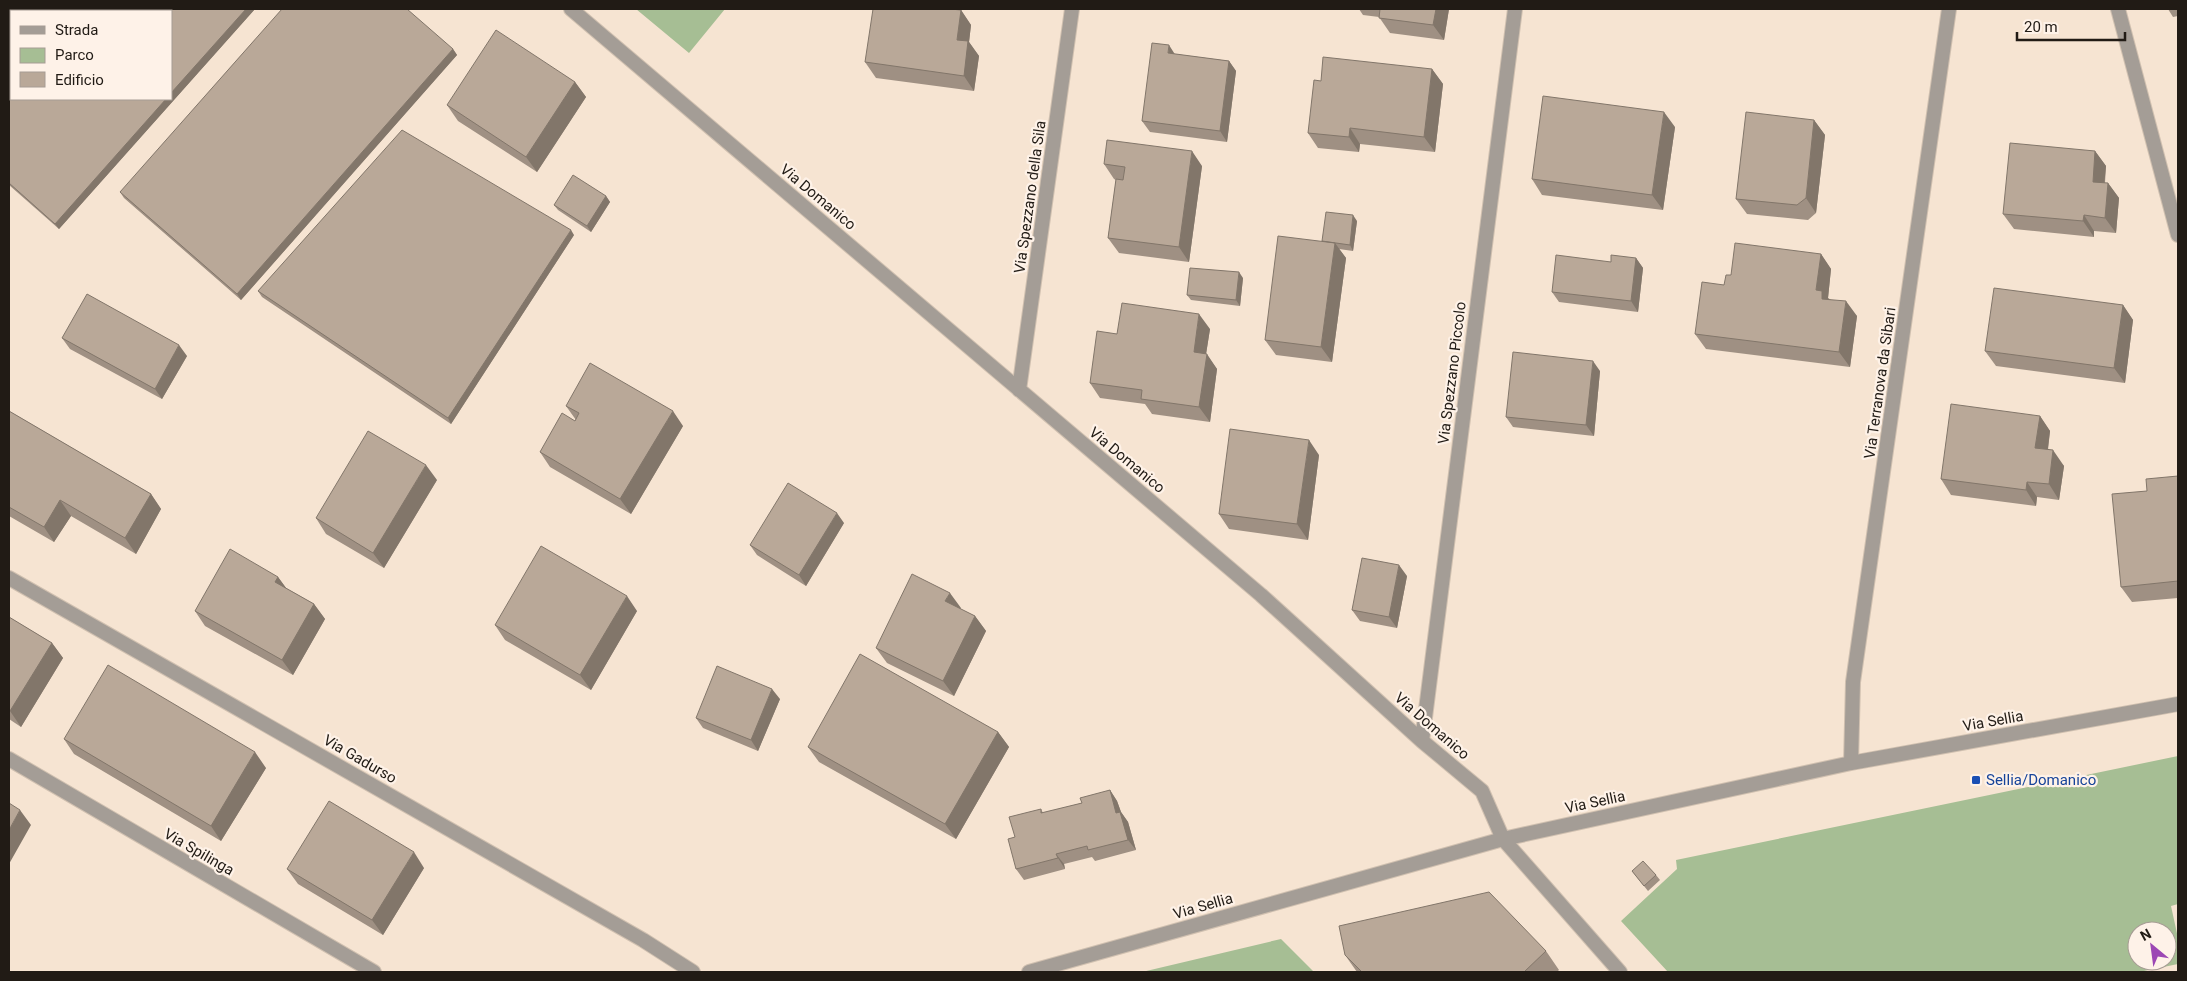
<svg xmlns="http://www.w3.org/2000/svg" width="2187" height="981" viewBox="0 0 2187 981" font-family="Roboto,sans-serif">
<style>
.green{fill:#a6be94;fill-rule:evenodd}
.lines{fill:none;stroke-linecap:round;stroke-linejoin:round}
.minor-casing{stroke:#d0c0b0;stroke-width:16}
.minor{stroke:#a49d96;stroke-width:14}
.wall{fill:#9f9083}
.shaded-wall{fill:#82766a}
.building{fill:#b9a898;stroke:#82766a}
.transit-dot{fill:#1a4fb4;stroke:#fef2e8;stroke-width:2}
.labels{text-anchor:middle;stroke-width:4.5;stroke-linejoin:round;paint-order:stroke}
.street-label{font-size:15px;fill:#211b15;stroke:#fef2e8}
.transit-label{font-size:15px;fill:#164399;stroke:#fef2e8;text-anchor:start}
</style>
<rect width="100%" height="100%" fill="#f6e4d2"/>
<path class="green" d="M 636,9 L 725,9 L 689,53 Z
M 2178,756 L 2178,904 L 2171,906 L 2178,938 L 2178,964 L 2139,972 L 1668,972 L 1621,921 L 1677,869 L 1676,860 ZM 2137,931 L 2167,931 L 2167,961 L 2137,961 Z
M 1281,939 L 1314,972 L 1142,972 Z"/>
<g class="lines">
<g class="minor-casing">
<path id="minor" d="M 571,9 L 1261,595 L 1422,741 L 1482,791 L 1503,839 L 1620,972
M 2118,9 L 2178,235
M 1019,390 L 1072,9
M 9,578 L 643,940 L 693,972
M 1422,741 L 1515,9
M 9,759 L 374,972
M 1851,763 L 1853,682 L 1949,9
M 1029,972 L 1503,839 L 1851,763 L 2178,704"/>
</g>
<use href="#minor" class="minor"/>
</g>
<path class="wall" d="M 9,9 L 255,9 L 59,229 L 9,185 Z
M 1359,9 L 1449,9 L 1444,40 L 1390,33 L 1379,17 L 1363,15 Z
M 2168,9 L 2178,9 L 2178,16 L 2173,17 Z
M 961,10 L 971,25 L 969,42 L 979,56 L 974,91 L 876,78 L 865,62 Z
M 453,49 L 457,55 L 241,300 L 124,198 L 120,192 Z
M 1175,54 L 1229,61 L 1236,71 L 1227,142 L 1150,132 L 1142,121 Z
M 1432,69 L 1443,84 L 1435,152 L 1360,144 L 1359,152 L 1318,148 L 1308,133 L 1321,81 Z
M 575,82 L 586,97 L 537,172 L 458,121 L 447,105 Z
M 1814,120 L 1825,135 L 1816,213 L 1808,220 L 1747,214 L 1736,199 Z
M 1675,127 L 1663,210 L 1542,195 L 1532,179 Z
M 2095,151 L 2106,166 L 2105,183 L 2108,183 L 2119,198 L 2116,233 L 2094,231 L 2094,237 L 2014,229 L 2003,214 Z
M 1104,164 L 1202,166 L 1189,262 L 1119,253 L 1108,238 L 1116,180 L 1114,179 Z
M 606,196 L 610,202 L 591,232 L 558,210 L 554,205 Z
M 1357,221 L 1353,251 L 1339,249 L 1346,258 L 1332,362 L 1276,355 L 1265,340 L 1322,241 Z
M 574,235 L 451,424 L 262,297 L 258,291 Z
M 1821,254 L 1831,269 L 1828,298 L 1857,316 L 1850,367 L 1706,349 L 1695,334 L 1724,285 L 1731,275 Z
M 1636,258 L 1643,268 L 1638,312 L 1559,302 L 1552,292 L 1611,262 Z
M 1243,278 L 1240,306 L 1191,300 L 1187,295 Z
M 2123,305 L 2133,320 L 2125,383 L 1996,366 L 1985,351 Z
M 1210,329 L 1206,354 L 1217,369 L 1210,422 L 1152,414 L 1145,404 L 1100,398 L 1090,383 L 1117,334 Z
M 62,338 L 187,356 L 162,399 L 70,349 Z
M 1600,371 L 1594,436 L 1513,427 L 1506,417 Z
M 566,406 L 683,426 L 631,514 L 550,467 L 540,452 L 575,421 L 576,420 Z
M 9,411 L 151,494 L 161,509 L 136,554 L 71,516 L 54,542 L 9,516 Z
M 2040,416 L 2050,431 L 2048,450 L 2064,466 L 2059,500 L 2037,497 L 2036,506 L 1951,495 L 1941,479 Z
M 1319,455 L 1308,540 L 1229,529 L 1219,514 Z
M 2178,476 L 2178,598 L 2132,602 L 2121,587 L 2147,491 Z
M 437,480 L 384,568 L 326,534 L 316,518 Z
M 844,523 L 806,586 L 757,555 L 750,545 Z
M 1407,576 L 1397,628 L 1360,621 L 1352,610 Z
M 278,577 L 286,588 L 314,604 L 325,619 L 293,675 L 205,626 L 195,611 Z
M 961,608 L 960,609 L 975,616 L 986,631 L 954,696 L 887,663 L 876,648 Z
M 637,611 L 591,690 L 505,640 L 495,625 Z
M 9,617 L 52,643 L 63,658 L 21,727 L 9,719 Z
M 780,699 L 758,751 L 703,728 L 696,718 Z
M 998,732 L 1009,747 L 956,839 L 819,762 L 808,747 Z
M 64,739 L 266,768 L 221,841 L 74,754 Z
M 1110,790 L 1117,801 L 1121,812 L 1128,822 L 1136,850 L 1095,861 L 1092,857 L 1064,864 L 1065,869 L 1024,880 L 1016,869 L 1015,837 L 1041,809 L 1043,813 L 1082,803 Z
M 424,868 L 383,935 L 298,884 L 287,869 Z
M 1632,871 L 1656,875 L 1660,880 L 1648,891 Z
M 1546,951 L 1559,970 L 1557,972 L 1357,972 L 1345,955 Z"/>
<path class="shaded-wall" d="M 246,9 L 255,9 L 59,229 L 55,224 L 166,99 L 171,99 L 171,93 Z
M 1436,9 L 1449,9 L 1444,40 L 1433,25 Z
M 961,10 L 971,25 L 969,42 L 979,56 L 974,91 L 964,76 L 957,40 Z
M 1169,45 L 1176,56 L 1168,53 Z
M 453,49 L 457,55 L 241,300 L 237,294 Z
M 1229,61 L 1236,71 L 1227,142 L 1220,131 Z
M 1432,69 L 1443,84 L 1435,152 L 1424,137 Z
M 575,82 L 586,97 L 537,172 L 526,157 Z
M 1664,112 L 1675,127 L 1663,210 L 1652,195 Z
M 1814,120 L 1825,135 L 1816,213 L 1806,198 Z
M 1350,128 L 1360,144 L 1359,152 L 1349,137 Z
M 1192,151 L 1202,166 L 1189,262 L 1179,247 Z
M 2095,151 L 2106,166 L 2103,197 L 2093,182 Z
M 2108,183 L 2119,198 L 2116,233 L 2105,218 Z
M 606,196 L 610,202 L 591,232 L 587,226 Z
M 1353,215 L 1357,221 L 1353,251 L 1350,245 Z
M 2084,215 L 2094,231 L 2094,237 L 2083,221 Z
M 571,230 L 574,235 L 451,424 L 448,418 Z
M 1335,243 L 1346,258 L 1332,362 L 1321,347 Z
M 1821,254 L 1831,269 L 1828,298 L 1833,306 L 1822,299 L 1816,290 Z
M 1636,258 L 1643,268 L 1638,312 L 1631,301 Z
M 1239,272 L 1243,278 L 1240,306 L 1236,300 Z
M 1846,301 L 1857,316 L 1850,367 L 1839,352 Z
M 2123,305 L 2133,320 L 2125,383 L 2114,368 Z
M 1199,314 L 1210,329 L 1204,367 L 1194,352 Z
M 179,345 L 187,356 L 162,399 L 155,389 Z
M 1207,354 L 1217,369 L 1210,422 L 1199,407 Z
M 1593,361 L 1600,371 L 1594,436 L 1586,425 Z
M 673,411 L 683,426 L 631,514 L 620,499 Z
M 2040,416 L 2050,431 L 2046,463 L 2035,448 Z
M 1309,440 L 1319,455 L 1308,540 L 1297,524 Z
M 2053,450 L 2064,466 L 2059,500 L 2049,484 Z
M 426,465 L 437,480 L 384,568 L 373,553 Z
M 2027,482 L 2037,497 L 2036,506 L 2026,490 Z
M 151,494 L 161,509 L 136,554 L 125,538 Z
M 60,500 L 71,516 L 54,542 L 44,527 Z
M 837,513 L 844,523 L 806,586 L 799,575 Z
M 1399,565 L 1407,576 L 1397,628 L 1389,617 Z
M 278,577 L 289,592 L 275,582 Z
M 950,593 L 961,608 L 956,617 L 945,601 Z
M 627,596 L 637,611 L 591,690 L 580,675 Z
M 314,604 L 325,619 L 293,675 L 282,660 Z
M 975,616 L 986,631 L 954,696 L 943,681 Z
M 52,643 L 63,658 L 21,727 L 10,711 Z
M 772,689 L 780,699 L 758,751 L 751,740 Z
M 998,732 L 1009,747 L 956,839 L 945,824 Z
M 255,752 L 266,768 L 221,841 L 211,826 Z
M 1110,790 L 1117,801 L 1121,812 L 1128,822 L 1136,850 L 1128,840 L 1116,813 Z
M 20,810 L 31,825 L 9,864 L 9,830 Z
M 414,852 L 424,868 L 383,935 L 372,920 Z
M 1056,854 L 1064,864 L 1065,869 L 1058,858 Z"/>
<path class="building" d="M 9,9 L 246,9 L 171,93 L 171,11 L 11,11 L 11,99 L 166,99 L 55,224 L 9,183 Z
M 282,9 L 407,9 L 453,49 L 237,294 L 120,192 Z
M 873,9 L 950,9 L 961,10 L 957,40 L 968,41 L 964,76 L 865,62 Z
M 1380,9 L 1436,9 L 1433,25 L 1379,18 Z
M 496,30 L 575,82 L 526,157 L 447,105 Z
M 1152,43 L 1169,45 L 1168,53 L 1229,61 L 1220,131 L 1142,121 Z
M 1323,57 L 1432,69 L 1424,137 L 1350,128 L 1349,137 L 1308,133 L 1314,80 L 1321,81 Z
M 1543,96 L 1664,112 L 1652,195 L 1532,179 Z
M 1746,112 L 1814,120 L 1806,198 L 1797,205 L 1736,199 Z
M 402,130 L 571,230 L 448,418 L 258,291 Z
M 1107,140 L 1192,151 L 1179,247 L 1108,238 L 1116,179 L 1123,180 L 1125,167 L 1104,164 Z
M 2010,143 L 2095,151 L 2093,182 L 2108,183 L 2105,218 L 2084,215 L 2083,221 L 2003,214 Z
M 573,175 L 606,196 L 587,226 L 554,205 Z
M 1326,212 L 1353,215 L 1350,245 L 1322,241 Z
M 1278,236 L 1335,243 L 1321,347 L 1265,340 Z
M 1735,243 L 1821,254 L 1816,290 L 1822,291 L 1822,299 L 1846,301 L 1839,352 L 1695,334 L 1702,282 L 1724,285 L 1726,275 L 1731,275 Z
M 1556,255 L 1611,262 L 1611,255 L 1636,258 L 1631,301 L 1552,292 Z
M 1190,268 L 1239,272 L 1236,300 L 1187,295 Z
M 1994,288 L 2123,305 L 2114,368 L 1985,351 Z
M 87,294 L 179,345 L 155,389 L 62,338 Z
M 1122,303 L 1199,314 L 1194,352 L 1207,354 L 1199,407 L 1141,399 L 1142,390 L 1090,383 L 1097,331 L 1117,334 Z
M 1513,352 L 1593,361 L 1586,425 L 1506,417 Z
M 590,363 L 673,411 L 620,499 L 540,452 L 562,413 L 575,421 L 579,413 L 566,406 Z
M 1951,404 L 2040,416 L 2035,448 L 2053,450 L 2049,484 L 2027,482 L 2026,490 L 1941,479 Z
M 9,411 L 151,494 L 125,538 L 60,500 L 44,527 L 9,507 Z
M 1230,429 L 1309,440 L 1297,524 L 1219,514 Z
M 368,431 L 426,465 L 373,553 L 316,518 Z
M 2178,476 L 2178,581 L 2121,587 L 2112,494 L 2147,491 L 2146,479 Z
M 788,483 L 837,513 L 799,575 L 750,545 Z
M 541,546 L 627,596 L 580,675 L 495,625 Z
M 230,549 L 278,577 L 275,582 L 314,604 L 282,660 L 195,611 Z
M 1362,558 L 1399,565 L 1389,617 L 1352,610 Z
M 912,574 L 950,593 L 945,601 L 975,616 L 943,681 L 876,648 Z
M 9,617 L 52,643 L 10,711 L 9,710 Z
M 860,654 L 998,732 L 945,824 L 808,747 Z
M 108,665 L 255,752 L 211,826 L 64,739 Z
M 717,666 L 772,689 L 751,740 L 696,718 Z
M 1110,790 L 1116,813 L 1120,812 L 1128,840 L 1088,850 L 1087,846 L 1056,854 L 1058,858 L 1016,869 L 1008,839 L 1015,837 L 1009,817 L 1041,809 L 1041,813 L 1082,803 L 1080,798 Z
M 329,801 L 414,852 L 372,920 L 287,869 Z
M 9,803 L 20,810 L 9,830 Z
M 1643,861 L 1656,875 L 1644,886 L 1632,871 Z
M 1489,892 L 1546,951 L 1524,972 L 1362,972 L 1345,955 L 1339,926 Z"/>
<rect class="transit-dot" x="1971" y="775" width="10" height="10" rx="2.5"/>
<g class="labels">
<g class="street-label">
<text transform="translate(818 197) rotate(40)" y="5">Via Domanico</text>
<text transform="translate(1030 197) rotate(-82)" y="5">Via Spezzano della Sila</text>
<text transform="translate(1452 373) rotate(-83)" y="5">Via Spezzano Piccolo</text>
<text transform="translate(1880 383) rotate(-82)" y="5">Via Terranova da Sibari</text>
<text transform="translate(1127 460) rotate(40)" y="5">Via Domanico</text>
<text transform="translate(1993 721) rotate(-10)" y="5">Via Sellia</text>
<text transform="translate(1432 726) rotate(41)" y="5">Via Domanico</text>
<text transform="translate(360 759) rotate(30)" y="5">Via Gadurso</text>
<text transform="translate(1595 802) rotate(-12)" y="5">Via Sellia</text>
<text transform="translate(199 852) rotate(30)" y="5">Via Spilinga</text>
<text transform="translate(1203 906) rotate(-16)" y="5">Via Sellia</text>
</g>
<g class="transit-label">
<text x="1986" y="785">Sellia/Domanico</text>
</g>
</g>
<rect width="2187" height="981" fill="none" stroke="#211b15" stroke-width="20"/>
<rect x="10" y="10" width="162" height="90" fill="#fef2e8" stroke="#a69c94"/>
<rect x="20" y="26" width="25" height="8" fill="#a49d96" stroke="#a69c94"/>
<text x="55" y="35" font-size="15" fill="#211b15">Strada</text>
<rect x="20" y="48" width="25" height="15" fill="#a6be94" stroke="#a69c94"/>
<text x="55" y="60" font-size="15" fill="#211b15">Parco</text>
<rect x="20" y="72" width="25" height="15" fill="#b9a898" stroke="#a69c94"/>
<text x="55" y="85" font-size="15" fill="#211b15">Edificio</text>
<g transform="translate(2152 946) rotate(331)"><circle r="24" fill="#fef2e8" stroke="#a69c94"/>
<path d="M0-4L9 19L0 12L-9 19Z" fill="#9c47b4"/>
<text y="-8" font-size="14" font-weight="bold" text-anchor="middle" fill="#211b15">N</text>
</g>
<path d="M2017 32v8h108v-8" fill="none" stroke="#211b15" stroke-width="2.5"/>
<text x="2024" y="32" font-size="15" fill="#211b15" stroke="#fef2e8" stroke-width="4" paint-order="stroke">20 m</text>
</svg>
